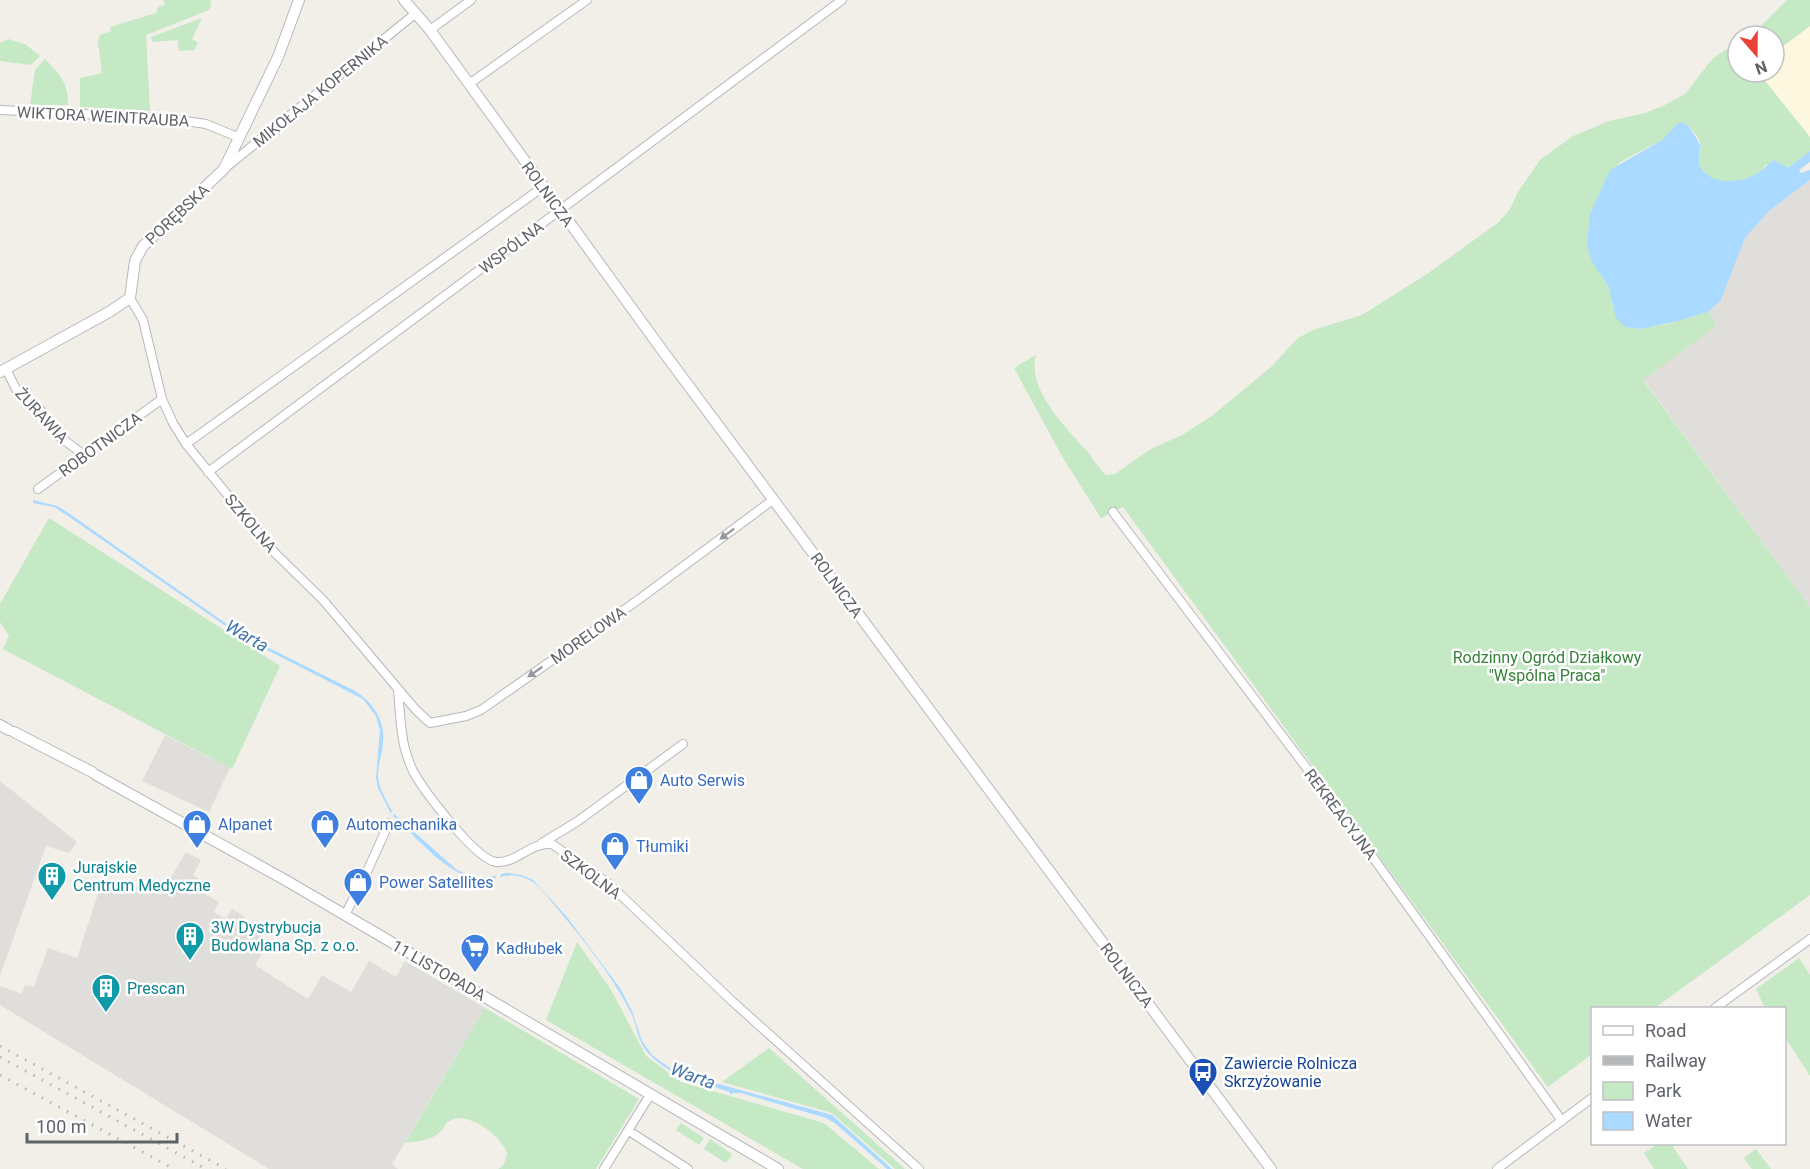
<svg xmlns="http://www.w3.org/2000/svg" width="1810" height="1169" viewBox="0 0 1810 1169" font-family="Roboto,sans-serif">
<style>
.commercial{fill:#fef7e0}
.industrial{fill:#e0deda}
.green{fill:#c5e8c5}
.water{fill:#aadaff}
.lines{fill:none;stroke-linecap:round;stroke-linejoin:round}
.minor-casing{stroke:#b5b8bc;stroke-width:10}
.tertiary-casing{stroke:#b5b8bc;stroke-width:12}
.minor{stroke:#fff;stroke-width:8}
.tertiary{stroke:#fff;stroke-width:10}
.rail{stroke:#b6b7b8;stroke-width:3;stroke-dasharray:1.5 8;stroke-linecap:butt}
.oneway{fill:#979a9d}
.labels{text-anchor:middle;stroke-width:5;stroke-linejoin:round;paint-order:stroke}
.street-label{font-size:16px;fill:#5f6368;stroke:#fff}
.park-label{font-size:16px;fill:#348238;stroke:#fff}
.shop-label{font-size:16px;fill:#366cbe;stroke:#fff;text-anchor:start}
.culture-label{font-size:16px;fill:#0d838f;stroke:#fff;text-anchor:start}
.transit-label{font-size:16px;fill:#164399;stroke:#fff;text-anchor:start}
.water-label{font-size:18px;font-style:italic;fill:#4174aa;stroke:#fff}
</style>
<rect width="100%" height="100%" fill="#f1efe8"/>
<path class="commercial" d="M 1810,26 L 1810,137 L 1758,72 L 1774,72 L 1774,53 Z"/>
<path class="industrial" d="M 1810,180 L 1810,607 L 1643,379 L 1717,325 L 1708,312 L 1721,300 L 1745,238 L 1769,211 Z
M 165,735 L 230,768 L 209,812 L 142,781 Z
M 0,781 L 77,842 L 69,853 L 46,846 L 0,976 Z
M 186,852 L 201,860 L 193,875 L 199,879 L 194,888 L 219,902 L 214,912 L 226,919 L 232,909 L 245,917 L 239,927 L 252,934 L 258,924 L 266,928 L 258,943 L 266,947 L 255,965 L 308,999 L 322,975 L 351,992 L 369,961 L 396,977 L 405,961 L 485,1008 L 392,1164 L 398,1169 L 269,1169 L 0,1005 L 0,986 L 22,994 L 25,985 L 34,987 L 48,948 L 77,958 L 103,878 L 161,895 Z"/>
<path class="green" d="M 163,0 L 210,0 L 211,7 L 209,10 L 146,35 L 150,111 L 80,107 L 80,78 L 102,73 L 98,41 L 100,35 L 111,31 L 110,27 L 156,13 L 158,7 L 165,5 Z
M 1787,0 L 1810,0 L 1810,26 L 1774,53 L 1774,36 L 1746,36 L 1760,27 Z
M 202,18 L 192,39 L 198,43 L 194,50 L 179,51 L 178,40 L 152,42 L 151,37 Z
M 8,39 L 25,44 L 40,56 L 31,65 L 0,61 L 0,43 Z
M 1738,42 L 1738,72 L 1758,72 L 1810,137 L 1810,151 L 1788,168 L 1766,165 C 1758,175 1748,178 1737,181 C 1722,185 1701,177 1699,160 C 1698,155 1701,151 1701,146 C 1701,139 1693,131 1689,126 L 1677,124 L 1662,140 L 1620,162 L 1590,214 L 1587,244 L 1602,278 L 1609,288 L 1614,309 L 1625,327 C 1653,331 1681,320 1708,312 L 1717,325 L 1643,380 L 1810,607 L 1810,895 L 1655,1008 L 1592,1008 L 1592,1054 L 1548,1087 L 1123,507 L 1101,518 L 1063,458 L 1014,368 L 1036,355 C 1026,388 1066,428 1086,450 C 1093,458 1098,468 1106,475 L 1115,474 L 1149,450 L 1182,435 L 1213,415 L 1271,367 L 1298,338 L 1313,330 L 1362,315 L 1427,274 L 1499,222 L 1510,209 L 1518,192 L 1540,160 L 1573,136 L 1609,121 L 1645,113 L 1663,106 L 1685,94 L 1713,58 Z
M 45,59 C 60,75 68,81 68,105 L 30,105 L 35,70 Z
M 49,518 L 280,666 L 232,769 L 3,649 L 9,636 L 0,622 L 0,604 Z
M 577,942 L 610,988 L 646,1056 L 681,1082 L 824,1123 L 879,1169 L 803,1169 L 546,1020 Z
M 1799,958 L 1810,975 L 1810,1076 L 1785,1037 L 1784,1008 L 1765,1008 L 1756,989 Z
M 485,1008 L 639,1099 L 596,1169 L 498,1169 C 504,1166 506,1160 507,1153 C 501,1136 476,1117 456,1118 C 453,1119 450,1121 447,1122 C 437,1141 424,1140 405,1143 Z
M 769,1048 L 905,1169 L 895,1169 L 832,1113 L 722,1082 Z
M 681,1123 L 704,1138 L 699,1145 L 676,1130 Z
M 710,1139 L 732,1154 L 726,1163 L 704,1149 Z
M 1658,1144 L 1671,1144 L 1688,1169 L 1654,1169 L 1644,1153 Z
M 1756,1149 L 1771,1169 L 1752,1169 L 1744,1158 Z"/>
<path class="water" d="M 1682,122 L 1689,126 L 1701,146 C 1689,179 1727,187 1750,177 C 1760,173 1766,166 1774,160 L 1788,168 L 1810,151 L 1810,162 L 1799,170 L 1801,173 L 1810,170 L 1810,180 L 1769,211 L 1745,238 L 1721,300 L 1708,312 L 1678,321 L 1641,329 L 1625,327 L 1616,318 L 1609,288 L 1592,262 L 1587,244 L 1590,214 L 1610,170 L 1662,140 L 1677,124 Z
M 33,500 L 57,506 L 67,512 L 241,634 L 351,689 C 371,699 386,720 383,743 C 382,754 378,765 378,776 C 379,789 386,800 392,811 L 391,814 L 378,788 L 376,778 L 380,730 L 376,716 L 363,699 L 240,636 L 68,516 L 54,507 L 33,503 Z
M 394,814 L 457,870 L 475,878 L 496,876 L 496,878 C 457,889 420,840 393,816 Z
M 508,873 L 521,875 L 533,880 L 567,917 L 620,988 L 632,1011 L 642,1041 L 652,1055 L 671,1069 L 679,1073 L 713,1083 L 712,1087 C 690,1081 667,1072 651,1056 C 635,1040 639,1028 630,1011 C 611,974 583,939 556,907 C 548,898 541,887 531,881 C 521,875 511,874 500,877 L 501,874 Z
M 715,1083 L 832,1115 L 892,1169 L 887,1169 L 836,1124 L 826,1118 L 741,1093 L 733,1093 L 731,1095 L 729,1092 L 715,1087 Z"/>
<g class="lines">
<g class="minor-casing">
<path id="minor" d="M 430,30 L 471,0
M 469,84 L 587,0
M 0,110 L 165,118 L 206,124 L 240,138
M 224,169 L 416,13
M 130,298 L 143,320 L 162,399 L 173,423 L 186,444 L 275,553 L 323,600 L 416,710 L 430,723 L 466,716 L 481,710 L 638,600 L 774,499
M 6,369 L 17,391 L 39,408 L 60,437 L 84,455
M 186,444 L 543,187
M 208,472 L 842,0
M 38,489 L 162,399
M 1113,512 L 1349,824 L 1562,1121
M 398,690 C 400,709 400,730 405,749 C 407,756 410,765 413,771 C 424,791 475,859 496,862 C 516,864 530,842 552,844 L 608,883 L 732,1001 L 919,1169
M 542,843 L 578,821 L 683,744
M 345,915 L 365,876 L 389,823
M 1715,1008 L 1810,939
M 629,1131 L 688,1169
M 604,1169 L 650,1095
M 1497,1169 L 1592,1098"/>
</g>
<g class="tertiary-casing">
<path id="tertiary" d="M 404,0 L 430,30 L 662,350 L 1271,1169
M 0,372 L 109,312 L 130,298 L 135,261 L 143,246 L 224,169 L 278,57 L 299,0
M 0,725 L 9,730
M 14,732 L 92,772
M 96,775 L 287,881 L 778,1169"/>
</g>
<use href="#minor" class="minor"/>
<use href="#tertiary" class="tertiary"/>
<path class="rail" d="M 0,1046 L 226,1169
M 0,1057 L 206,1169
M 0,1075 L 174,1169"/>
</g>
<defs><path id="oneway-solid" d="M-6-.8H1V-3.2L6.5 0L1 3.2V.8H-6Z" transform="scale(1.5)"/></defs>
<g class="oneway">
<use href="#oneway-solid" transform="translate(727 534) rotate(143)"/>
<use href="#oneway-solid" transform="translate(535 672) rotate(145)"/>
</g>
<defs>
<g id="shop-pin" transform="scale(1.5)"><path d="M0 17L-7.5 6A9.5 9.5 0 1 1 7.5 6Z" fill="#3f7fe0" stroke="#fff"/><path d="M-5-2.5h2.3a2.7 3.5 0 0 1 5.4 0H5L5.5 6h-11ZM-1.5-2.5h3a1.5 2.3 0 0 0-3 0Z" fill="#fff"/></g>
<g id="building-pin" transform="scale(1.5)"><path d="M0 17L-7.5 6A9.5 9.5 0 1 1 7.5 6Z" fill="#0f9aa8" stroke="#fff"/><path d="M-4-6H4V6H1V3H-1V6H-4ZM-2.5-4.3h1.7v1.8h-1.7ZM.8-4.3h1.7v1.8H.8ZM-2.5-1h1.7V.8h-1.7ZM.8-1h1.7V.8H.8Z" fill="#fff"/></g>
<g id="supermarket-pin" transform="scale(1.5)"><path d="M0 17L-7.5 6A9.5 9.5 0 1 1 7.5 6Z" fill="#3f7fe0" stroke="#fff"/><path d="M-6-5.5h2.5l.6 2H6L4.5 2H-2.5L-4.4-4H-6ZM-1.5 3.2a1.3 1.3 0 1 0 .1 0ZM3 3.2a1.3 1.3 0 1 0 .1 0Z" fill="#fff"/></g>
<g id="bus-pin" transform="scale(1.5)"><path d="M0 17L-7.5 6A9.5 9.5 0 1 1 7.5 6Z" fill="#1a4fb4" stroke="#fff"/><path d="M-5-6H5V4H4V6H2V4H-2V6H-4V4H-5ZM-3.5-4V0h7V-4ZM-3.5 1.2v1.5H-2V1.2ZM2 1.2v1.5H3.5V1.2Z" fill="#fff"/></g>
</defs>
<g fill-rule="evenodd">
<use href="#shop-pin" x="639" y="780"/>
<use href="#shop-pin" x="197" y="824"/>
<use href="#shop-pin" x="325" y="824"/>
<use href="#shop-pin" x="615" y="846"/>
<use href="#building-pin" x="52" y="876"/>
<use href="#shop-pin" x="358" y="882"/>
<use href="#building-pin" x="190" y="936"/>
<use href="#supermarket-pin" x="475" y="948"/>
<use href="#building-pin" x="106" y="988"/>
<use href="#bus-pin" x="1203" y="1072"/>
</g>
<g class="labels">
<g class="street-label">
<text transform="translate(320 91) rotate(-39)" y="6">MIKOŁAJA KOPERNIKA</text>
<text transform="translate(103 116) rotate(3)" y="6">WIKTORA WEINTRAUBA</text>
<text transform="translate(548 194) rotate(54)" y="6">ROLNICZA</text>
<text transform="translate(177 214) rotate(-43)" y="6">PORĘBSKA</text>
<text transform="translate(511 247) rotate(-37)" y="6">WSPÓLNA</text>
<text transform="translate(42 415) rotate(47)" y="6">ŻURAWIA</text>
<text transform="translate(100 444) rotate(-36)" y="6">ROBOTNICZA</text>
<text transform="translate(251 523) rotate(50)" y="6">SZKOLNA</text>
<text transform="translate(837 585) rotate(54)" y="6">ROLNICZA</text>
<text transform="translate(588 635) rotate(-35)" y="6">MORELOWA</text>
<text transform="translate(1341 814) rotate(53)" y="6">REKREACYJNA</text>
<text transform="translate(591 874) rotate(37)" y="6">SZKOLNA</text>
<text transform="translate(439 970) rotate(30)" y="6">11 LISTOPADA</text>
<text transform="translate(1127 975) rotate(53)" y="6">ROLNICZA</text>
</g>
<g class="park-label">
<text x="1547" y="663">Rodzinny Ogród Działkowy<tspan x="1547" dy="18">"Wspólna Praca"</tspan></text>
</g>
<g class="shop-label">
<text x="660" y="786">Auto Serwis</text>
<text x="218" y="830">Alpanet</text>
<text x="346" y="830">Automechanika</text>
<text x="636" y="852">Tłumiki</text>
<text x="379" y="888">Power Satellites</text>
<text x="496" y="954">Kadłubek</text>
</g>
<g class="culture-label">
<text x="73" y="873">Jurajskie<tspan x="73" dy="18">Centrum Medyczne</tspan></text>
<text x="211" y="933">3W Dystrybucja<tspan x="211" dy="18">Budowlana Sp. z o.o.</tspan></text>
<text x="127" y="994">Prescan</text>
</g>
<g class="transit-label">
<text x="1224" y="1069">Zawiercie Rolnicza<tspan x="1224" dy="18">Skrzyżowanie</tspan></text>
</g>
<g class="water-label">
<text transform="translate(247 636) rotate(30)" y="6">Warta</text>
<text transform="translate(693 1076) rotate(20)" y="6">Warta</text>
</g>
</g>
<rect x="1591" y="1007" width="195" height="138" fill="#ffffff" stroke="#bfc1c3" stroke-width="1.5"/>
<rect x="1603" y="1026" width="30" height="9" fill="#ffffff" stroke="#bfc1c3" stroke-width="1.5"/>
<text x="1645" y="1037" font-size="18" fill="#5f6368">Road</text>
<rect x="1603" y="1056" width="30" height="9" fill="#b6b7b8" stroke="#bfc1c3" stroke-width="1.5"/>
<text x="1645" y="1067" font-size="18" fill="#5f6368">Railway</text>
<rect x="1603" y="1082" width="30" height="18" fill="#c5e8c5" stroke="#bfc1c3" stroke-width="1.5"/>
<text x="1645" y="1097" font-size="18" fill="#5f6368">Park</text>
<rect x="1603" y="1112" width="30" height="18" fill="#aadaff" stroke="#bfc1c3" stroke-width="1.5"/>
<text x="1645" y="1127" font-size="18" fill="#5f6368">Water</text>
<g transform="translate(1756 54) rotate(160)"><circle r="28" fill="#ffffff" stroke="#bfc1c3" stroke-width="1.5"/>
<path d="M0-4.5L10 22L0 15L-10 22Z" fill="#ea4335"/>
<text y="-9" font-size="16" font-weight="bold" text-anchor="middle" fill="#5f6368">N</text>
</g>
<path d="M27 1133v9h150v-9" fill="none" stroke="#5f6368" stroke-width="3"/>
<text x="36" y="1133" font-size="18" fill="#5f6368" stroke="#ffffff" stroke-width="4.5" paint-order="stroke">100 m</text>
</svg>
